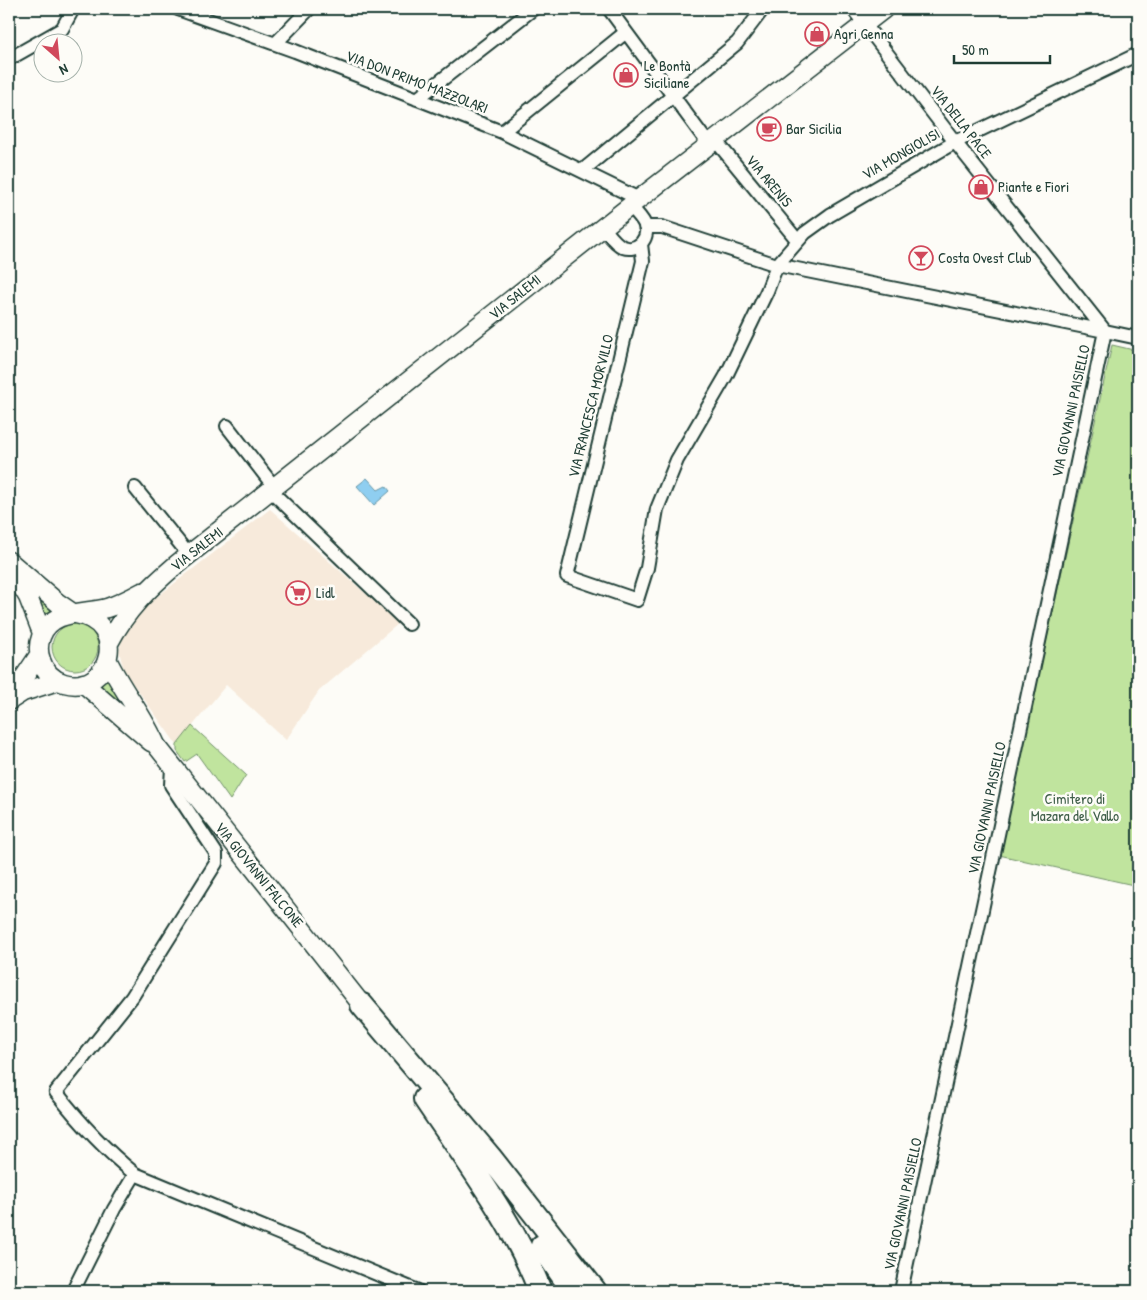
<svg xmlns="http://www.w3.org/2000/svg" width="1147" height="1300" viewBox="0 0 1147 1300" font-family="'Patrick Hand',sans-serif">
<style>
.built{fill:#f7eadb}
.green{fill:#c0e49e;stroke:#709069}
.water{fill:#8fcef0;stroke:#6294a5}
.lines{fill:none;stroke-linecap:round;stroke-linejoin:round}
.minor-casing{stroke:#1f3d34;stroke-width:16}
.secondary-casing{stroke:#1f3d34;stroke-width:21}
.motorway-casing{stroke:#1f3d34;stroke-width:26}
.minor{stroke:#fdfcf7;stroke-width:12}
.secondary{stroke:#fdfcf7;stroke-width:18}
.motorway{stroke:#fdfcf7;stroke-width:22}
.labels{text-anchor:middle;stroke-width:5;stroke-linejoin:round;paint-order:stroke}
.poi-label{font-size:15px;fill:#1f3d34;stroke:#fdfcf7;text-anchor:start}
.street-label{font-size:15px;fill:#1f3d34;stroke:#fdfcf7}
.park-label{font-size:15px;fill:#3f5e49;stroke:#fdfcf7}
</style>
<rect width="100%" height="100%" fill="#fdfcf7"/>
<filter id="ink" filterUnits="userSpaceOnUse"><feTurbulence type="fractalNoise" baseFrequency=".02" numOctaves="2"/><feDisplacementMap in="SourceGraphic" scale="10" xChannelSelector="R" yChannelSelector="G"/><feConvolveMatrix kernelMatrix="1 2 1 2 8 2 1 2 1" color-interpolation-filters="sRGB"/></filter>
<g filter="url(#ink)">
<path class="built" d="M 270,509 L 399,623 L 319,691 L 286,740 L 226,685 L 177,745 L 124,671 L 119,651 L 124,630 L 144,607 Z"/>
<path class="green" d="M 1112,345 L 1138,351 L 1138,886 L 999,855 Z
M 34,592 L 44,603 L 57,611 L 44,620 Z
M52 647a23 23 0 1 1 46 0a23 23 0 1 1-46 0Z
M 107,676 L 138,721 L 96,684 Z
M 192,726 L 246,775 L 230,800 L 197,754 L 185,762 L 177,751 L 177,745 Z"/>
<path class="water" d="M 367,478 L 378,490 L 386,486 L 390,491 L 374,505 L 357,486 Z"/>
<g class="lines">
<g class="minor-casing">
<path id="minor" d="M 178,9 L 295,51 L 502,132 L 639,199
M 609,9 L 710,146
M 853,9 L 955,142 L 1105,331 L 1138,338
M 275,44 L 309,9
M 9,59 L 62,29 L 73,9
M 417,99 L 533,9
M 502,132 L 626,32
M 716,141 L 798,241
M 582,171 L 737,43 L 763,9
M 603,227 C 609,234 614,243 623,247 C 637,252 650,239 645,225 C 642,218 635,211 630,206
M 645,227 L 662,227 L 777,265 L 1105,331 L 901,1291
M 641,244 L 643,261 L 567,576 L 637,600 L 647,568 L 657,509 L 677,460 L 726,376 L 767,291 L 777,265 L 805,233 L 830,215 L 955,142 L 1138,54
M 227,426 L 275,488
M 135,488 L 189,555
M 271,491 L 409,624
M 172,767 L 171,785 L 216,853 L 216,863 L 132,997 L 56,1092 C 80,1123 104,1149 135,1174 L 418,1291
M 73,1291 L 114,1209 L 135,1174"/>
</g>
<g class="secondary-casing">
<path id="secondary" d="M 9,561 L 58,603 L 74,614
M 12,571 L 28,597 L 42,633
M 76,614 C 130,623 111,696 64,683 C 53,680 44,671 41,660 C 38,652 38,645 41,637 C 50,610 84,614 107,608 C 119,604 131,598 142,592
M 109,643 C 126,610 149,588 177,564 L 630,206 L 884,9
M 108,661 C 122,690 143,715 156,745 L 362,1005
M 83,683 L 151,742
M 10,698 L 39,655
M 9,701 L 23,692 L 58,681"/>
</g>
<g class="motorway-casing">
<path id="motorway" d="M 362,1005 L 490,1157 L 595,1291
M 425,1099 C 466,1160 514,1222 540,1291
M 542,1246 L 573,1291"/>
</g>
<use href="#minor" class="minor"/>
<use href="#secondary" class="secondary"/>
<use href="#motorway" class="motorway"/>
</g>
</g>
<defs>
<g id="shop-ring" transform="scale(1.25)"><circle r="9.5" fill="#fdfcf7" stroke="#d1495b" stroke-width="1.5"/><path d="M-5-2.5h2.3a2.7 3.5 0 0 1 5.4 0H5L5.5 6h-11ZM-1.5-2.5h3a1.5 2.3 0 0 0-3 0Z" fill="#d1495b"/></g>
<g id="cafe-ring" transform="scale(1.25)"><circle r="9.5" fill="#fdfcf7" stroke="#d1495b" stroke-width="1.5"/><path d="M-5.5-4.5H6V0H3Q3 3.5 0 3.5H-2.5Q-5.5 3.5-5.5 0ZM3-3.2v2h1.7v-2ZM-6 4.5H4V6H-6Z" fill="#d1495b"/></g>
<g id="bar-ring" transform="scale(1.25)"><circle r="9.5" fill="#fdfcf7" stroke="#d1495b" stroke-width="1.5"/><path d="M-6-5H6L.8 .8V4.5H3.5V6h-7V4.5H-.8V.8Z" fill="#d1495b"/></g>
<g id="supermarket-ring" transform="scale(1.25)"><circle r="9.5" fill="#fdfcf7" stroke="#d1495b" stroke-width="1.5"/><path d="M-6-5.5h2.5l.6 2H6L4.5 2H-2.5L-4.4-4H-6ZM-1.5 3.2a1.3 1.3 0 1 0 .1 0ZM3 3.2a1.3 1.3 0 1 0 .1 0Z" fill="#d1495b"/></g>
</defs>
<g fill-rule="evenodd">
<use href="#shop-ring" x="817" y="34"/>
<use href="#shop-ring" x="626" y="75"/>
<use href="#cafe-ring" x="769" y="129"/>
<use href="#shop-ring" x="981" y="187"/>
<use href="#bar-ring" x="921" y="258"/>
<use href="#supermarket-ring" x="298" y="593"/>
</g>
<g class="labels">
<g class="poi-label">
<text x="834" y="39">Agri Genna</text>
<text x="644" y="71">Le Bontà<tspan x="644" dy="17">Siciliane</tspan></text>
<text x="786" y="134">Bar Sicilia</text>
<text x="998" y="192">Piante e Fiori</text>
<text x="938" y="263">Costa Ovest Club</text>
<text x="316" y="598">Lidl</text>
</g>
<g class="street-label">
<text transform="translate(417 82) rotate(21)" y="5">VIA DON PRIMO MAZZOLARI</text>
<text transform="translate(961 122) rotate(52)" y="5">VIA DELLA PACE</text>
<text transform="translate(901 154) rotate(-30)" y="5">VIA MONGIOLISI</text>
<text transform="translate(769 181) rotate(50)" y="5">VIA ARENIS</text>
<text transform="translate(515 297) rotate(-39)" y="5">VIA SALEMI</text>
<text transform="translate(591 406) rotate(-76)" y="5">VIA FRANCESCA MORVILLO</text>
<text transform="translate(1071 411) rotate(-78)" y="5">VIA GIOVANNI PAISIELLO</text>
<text transform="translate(197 549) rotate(-38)" y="5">VIA SALEMI</text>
<text transform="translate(987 808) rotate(-78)" y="5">VIA GIOVANNI PAISIELLO</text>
<text transform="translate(259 875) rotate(51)" y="5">VIA GIOVANNI FALCONE</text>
<text transform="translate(903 1204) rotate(-78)" y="5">VIA GIOVANNI PAISIELLO</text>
</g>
<g class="park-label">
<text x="1075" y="804">Cimitero di<tspan x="1075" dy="17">Mazara del Vallo</tspan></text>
</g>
</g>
<rect width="1147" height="1300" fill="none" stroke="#fdfcf7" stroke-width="30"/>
<rect x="15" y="15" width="1117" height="1270" fill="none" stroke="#1f3d34" stroke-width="2" filter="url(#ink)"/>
<g transform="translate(58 58) rotate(153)"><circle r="24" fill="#fdfcf7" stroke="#a4b0a9"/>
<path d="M0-4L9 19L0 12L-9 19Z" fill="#d1495b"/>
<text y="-8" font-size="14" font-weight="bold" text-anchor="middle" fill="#1f3d34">N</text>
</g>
<path d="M954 55v8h96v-8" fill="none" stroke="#1f3d34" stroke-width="2.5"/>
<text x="962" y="55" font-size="15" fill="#1f3d34" stroke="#fdfcf7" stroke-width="4" paint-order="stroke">50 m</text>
</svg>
